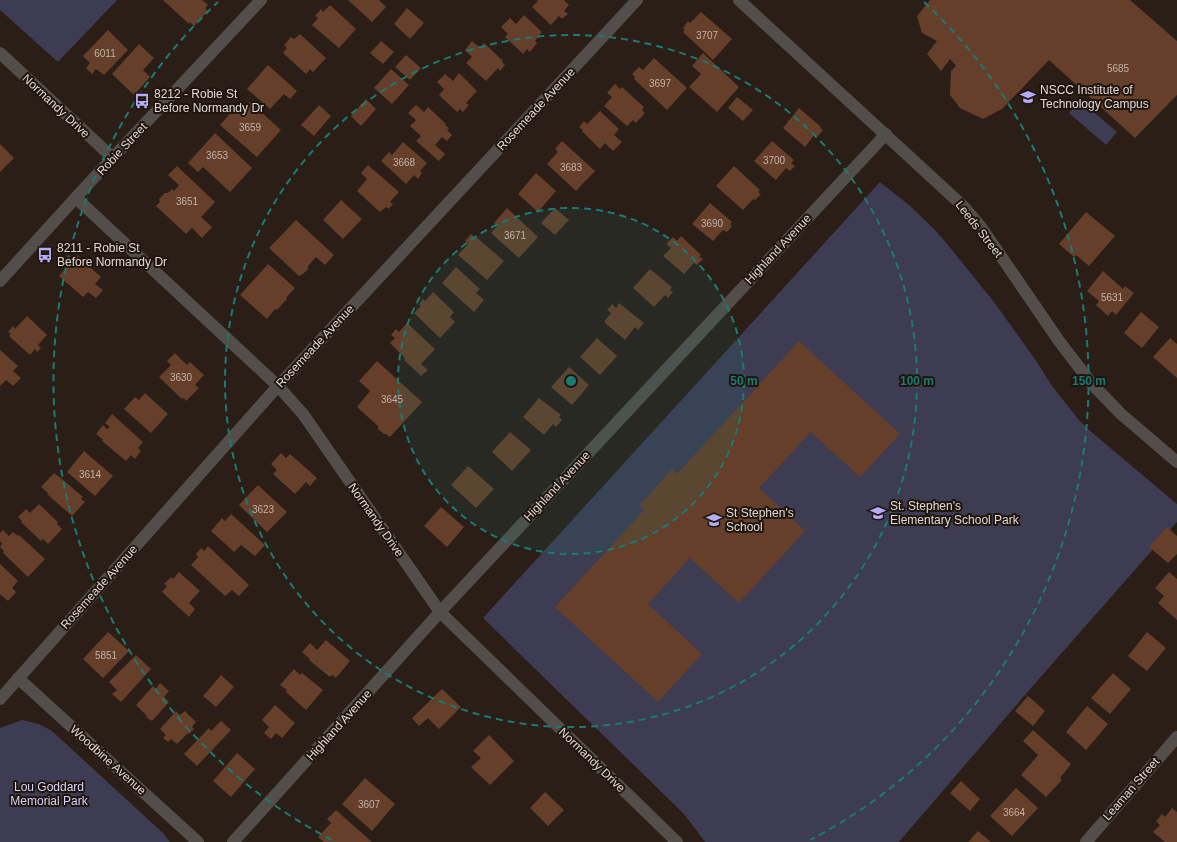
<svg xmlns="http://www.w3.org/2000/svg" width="1177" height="842" viewBox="0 0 1177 842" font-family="Helvetica,sans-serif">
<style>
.green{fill:#3e3c53}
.building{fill:#653f29}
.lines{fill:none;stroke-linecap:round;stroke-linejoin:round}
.minor{stroke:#544e4a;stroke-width:12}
.ring{fill:none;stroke:#197b73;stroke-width:2;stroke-dasharray:7 5}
.labels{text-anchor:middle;stroke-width:4;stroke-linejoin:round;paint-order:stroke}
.number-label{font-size:10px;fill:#c1b1a8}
.poi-label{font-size:12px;fill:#e0d7d3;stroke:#20150e;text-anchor:start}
.street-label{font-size:12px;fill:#e0d7d3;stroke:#20150e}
.park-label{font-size:12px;fill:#d5d2fa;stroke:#20150e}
.centre{fill:#197b73;stroke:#20150e;stroke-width:2}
.ring-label{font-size:12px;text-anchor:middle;font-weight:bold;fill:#197b73;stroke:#20150e;stroke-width:4;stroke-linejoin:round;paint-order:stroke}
</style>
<rect width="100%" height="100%" fill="#2a1e17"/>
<path class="green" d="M 0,0 L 117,0 L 58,62 L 0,10 Z
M 1080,100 L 1117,132 L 1106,145 L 1069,113 Z
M 880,182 L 909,205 L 936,231 L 948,245 L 994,302 L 1037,362 L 1052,386 L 1079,420 L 1089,430 L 1177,504 L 1177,522 L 1031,688 L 899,842 L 705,842 L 697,831 L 683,813 L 483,618 Z
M 22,720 L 39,724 L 52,731 L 164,834 L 170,842 L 0,842 L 0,728 Z"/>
<path class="building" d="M 163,0 L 202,0 L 208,5 L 205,8 L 208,11 L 194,26 L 190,22 L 189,24 Z
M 348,0 L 379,0 L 386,7 L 372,22 Z
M 537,0 L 564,0 L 569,5 L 564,11 L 568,14 L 562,19 L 559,16 L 551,25 L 532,7 L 538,1 Z
M 930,0 L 1130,0 L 1177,41 L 1177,95 L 1135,138 L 1049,60 L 1002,109 L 983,119 L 960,108 L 950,95 L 951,71 L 956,66 L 950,59 L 941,71 L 927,54 L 937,41 L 922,33 L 917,16 Z
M 330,5 L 356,29 L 339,48 L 312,25 L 318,18 L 315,16 L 321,9 L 323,12 Z
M 407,8 L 424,23 L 410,39 L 394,24 Z
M 701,12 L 732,39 L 713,60 L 683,32 L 685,30 L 683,28 L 688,21 L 690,23 Z
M 524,15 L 542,32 L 535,41 L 537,43 L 530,52 L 527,49 L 523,54 L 505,37 L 508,34 L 501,27 L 510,18 L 516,24 Z
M 108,30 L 128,50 L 104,75 L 96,69 L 92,74 L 86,68 L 90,63 L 83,56 Z
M 300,34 L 326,58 L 313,72 L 310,69 L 306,74 L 283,53 L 287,48 L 284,45 L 291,37 L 294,39 Z
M 381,41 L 394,52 L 383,64 L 370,53 Z
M 472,41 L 480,48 L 484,43 L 503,61 L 502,62 L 505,65 L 500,71 L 498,68 L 486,81 L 466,63 L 472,57 L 465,50 Z
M 139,44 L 154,58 L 143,70 L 150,77 L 134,95 L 112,74 Z
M 703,53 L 739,87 L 717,112 L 689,87 L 701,74 L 692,66 Z
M 406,55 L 421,68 L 410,80 L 395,67 Z
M 654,58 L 687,88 L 667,110 L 634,79 L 635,77 L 632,74 L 639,67 L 643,70 Z
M 268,65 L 297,91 L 290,99 L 284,94 L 270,109 L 247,89 Z
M 391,69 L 409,85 L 392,104 L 374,88 Z
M 459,73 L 477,91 L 466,103 L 469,105 L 463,112 L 460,109 L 457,112 L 439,95 L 444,89 L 437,82 L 445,74 L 453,81 Z
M 615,84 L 620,89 L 622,87 L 644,107 L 642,110 L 645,113 L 636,123 L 633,120 L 627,126 L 604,106 L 612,97 L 607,93 Z
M 737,97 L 753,110 L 743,121 L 728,108 Z
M 366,99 L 376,109 L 361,126 L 351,116 Z
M 250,102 L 281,130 L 257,157 L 220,125 L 237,106 L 243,111 Z
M 319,105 L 331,116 L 314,136 L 301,125 Z
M 416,105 L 424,112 L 428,107 L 446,124 L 445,125 L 449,128 L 447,130 L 452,135 L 447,141 L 442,137 L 435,145 L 445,154 L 439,161 L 416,141 L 421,136 L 410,126 L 416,120 L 408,113 Z
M 799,108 L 821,127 L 820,128 L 823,130 L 817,137 L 814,135 L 805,147 L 783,128 Z
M 600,111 L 619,129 L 614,135 L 622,142 L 613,151 L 605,143 L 600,149 L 582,131 L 583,130 L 579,127 L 584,121 L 587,124 Z
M 215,133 L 252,168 L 230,192 L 203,167 L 198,172 L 188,163 Z
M 562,141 L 595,171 L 576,191 L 547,164 L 558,152 L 555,149 Z
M 772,141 L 794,160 L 791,163 L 795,166 L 790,171 L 786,168 L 776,180 L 754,161 Z
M 403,142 L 427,163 L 420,171 L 422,173 L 418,179 L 414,175 L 406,184 L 381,161 L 389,152 L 392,155 Z
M 0,144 L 14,158 L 0,172 Z
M 368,165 L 399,192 L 390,202 L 393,204 L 389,209 L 386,207 L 380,212 L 357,191 L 367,179 L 361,173 Z
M 177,166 L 215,202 L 201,217 L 212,227 L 202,238 L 192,228 L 186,234 L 156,206 L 160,202 L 159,199 L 165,193 L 168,193 L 172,189 L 174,191 L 179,185 L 168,175 Z
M 734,166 L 760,190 L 758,192 L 761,194 L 755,200 L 753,199 L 743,210 L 716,186 Z
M 536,173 L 556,191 L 538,212 L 518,194 Z
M 341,200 L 362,219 L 343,239 L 323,220 Z
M 710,203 L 732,222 L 730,224 L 732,226 L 727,232 L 723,230 L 713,241 L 692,224 Z
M 507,208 L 538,237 L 519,258 L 491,233 L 497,226 L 494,223 Z
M 555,208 L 569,220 L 555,235 L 541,223 Z
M 1086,212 L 1115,236 L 1089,266 L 1076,255 L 1074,257 L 1059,244 Z
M 296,220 L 334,255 L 325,265 L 316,257 L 308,266 L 308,269 L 303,274 L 299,276 L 269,248 Z
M 471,234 L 475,237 L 475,236 L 504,261 L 487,280 L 458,255 L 468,244 L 465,241 Z
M 681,236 L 701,255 L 699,257 L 703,259 L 697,265 L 694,263 L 684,274 L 663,256 L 671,248 L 666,244 L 673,237 L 677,241 Z
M 77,255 L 101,277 L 95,284 L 103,290 L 96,298 L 88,292 L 83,297 L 59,276 Z
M 268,264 L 295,288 L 286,298 L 287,299 L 277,310 L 275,309 L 267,319 L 240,295 Z
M 456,267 L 480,289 L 476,293 L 484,300 L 474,312 L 442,283 Z
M 650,269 L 672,287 L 670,290 L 673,292 L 668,298 L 665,295 L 654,307 L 633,288 Z
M 1103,271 L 1123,289 L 1125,286 L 1134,293 L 1116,315 L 1112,311 L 1108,316 L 1096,305 L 1099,301 L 1087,291 Z
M 433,292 L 454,312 L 450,317 L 455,322 L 440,338 L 414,313 L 421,306 L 419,304 L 423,299 L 425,301 Z
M 619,303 L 644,323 L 638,330 L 635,327 L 625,340 L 604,322 L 611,313 L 607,310 L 612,304 L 616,308 Z
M 1141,312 L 1159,327 L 1142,348 L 1124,333 Z
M 27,316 L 47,335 L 38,345 L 41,348 L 37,352 L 35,349 L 30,355 L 9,336 L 11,334 L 8,332 L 13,326 L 15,329 Z
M 407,323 L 435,349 L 421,364 L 428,370 L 421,376 L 404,360 L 405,358 L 390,343 L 395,338 L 391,335 L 396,329 L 399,332 Z
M 597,338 L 617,356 L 600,375 L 580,357 Z
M 1170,338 L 1177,344 L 1177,378 L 1153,357 Z
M 799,341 L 900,434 L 860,477 L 811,432 L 759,488 L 805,531 L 739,603 L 690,558 L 648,604 L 702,654 L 658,702 L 555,607 L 644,510 L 640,505 L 672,469 L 677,474 Z
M 0,350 L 18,366 L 13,371 L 21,378 L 13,386 L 6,380 L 0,386 Z
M 175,353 L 187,365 L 190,362 L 204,375 L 195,385 L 199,388 L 186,401 L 184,398 L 182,399 L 159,377 L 171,365 L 167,361 Z
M 377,361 L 422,402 L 390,437 L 386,434 L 384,434 L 378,429 L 378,426 L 357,407 L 370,391 L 359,381 Z
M 569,367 L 589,385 L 572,405 L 551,387 Z
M 145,393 L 168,414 L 151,433 L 124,409 L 135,397 L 139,400 Z
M 539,398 L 561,415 L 559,417 L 562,420 L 556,427 L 553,424 L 544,435 L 523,417 Z
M 112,414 L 143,442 L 138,448 L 141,451 L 135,459 L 131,455 L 126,461 L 102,441 L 103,440 L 96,434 L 103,425 L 107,429 L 110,427 L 105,423 Z
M 510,432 L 531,450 L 512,471 L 492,452 Z
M 84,451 L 113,476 L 95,496 L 67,472 Z
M 281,453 L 286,458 L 290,454 L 317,478 L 310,486 L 306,482 L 295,494 L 273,474 L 277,470 L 271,464 Z
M 468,466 L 494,489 L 476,508 L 451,485 Z
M 54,473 L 62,479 L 83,497 L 81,499 L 85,502 L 72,516 L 47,494 L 48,493 L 41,487 Z
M 258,485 L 287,512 L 267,532 L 239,505 Z
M 39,504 L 58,522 L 57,524 L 62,529 L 48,544 L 43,539 L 41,541 L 21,522 L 22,521 L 18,517 L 26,509 L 30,513 Z
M 441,507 L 464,527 L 447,547 L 424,526 Z
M 231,514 L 265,545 L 255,556 L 241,545 L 234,552 L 211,531 L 222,518 L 225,521 Z
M 1167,527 L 1177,536 L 1177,554 L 1168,563 L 1149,547 Z
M 3,530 L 9,536 L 13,532 L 18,536 L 19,535 L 45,559 L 28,577 L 3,553 L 4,551 L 0,547 L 2,544 L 0,541 L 0,533 Z
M 208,546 L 249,585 L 239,596 L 232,590 L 225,596 L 191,565 L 198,557 L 196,554 L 201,548 L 204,551 Z
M 0,564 L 18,581 L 12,588 L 16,592 L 8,601 L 0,594 Z
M 179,572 L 200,591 L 189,603 L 195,609 L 189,617 L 162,592 L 167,586 L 164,584 L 171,577 L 173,579 Z
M 1169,572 L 1177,579 L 1177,620 L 1158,603 L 1164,596 L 1155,588 Z
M 108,632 L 129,651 L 103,678 L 83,659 Z
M 1147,632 L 1166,648 L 1147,671 L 1128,656 Z
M 326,640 L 350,661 L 336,678 L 332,675 L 330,677 L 309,660 L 310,659 L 302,652 L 310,643 L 317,650 Z
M 136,655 L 151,669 L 121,702 L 112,694 L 117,690 L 109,682 Z
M 294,669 L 300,675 L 302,673 L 323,690 L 306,710 L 286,692 L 287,690 L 280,685 Z
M 1113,673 L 1131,689 L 1110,714 L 1091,698 Z
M 221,675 L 234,687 L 216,707 L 203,696 Z
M 160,683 L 169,691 L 164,697 L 169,702 L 152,721 L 146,717 L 147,716 L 136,705 L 153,686 L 156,689 Z
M 442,689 L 461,707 L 439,729 L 428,718 L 419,726 L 412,718 Z
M 1028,696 L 1045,711 L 1033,726 L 1015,711 Z
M 275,705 L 295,723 L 282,738 L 276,733 L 271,739 L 264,733 L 269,727 L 262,720 Z
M 1087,706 L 1108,724 L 1086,750 L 1066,732 Z
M 176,711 L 180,715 L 185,711 L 196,722 L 192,727 L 194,729 L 189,734 L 188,733 L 177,744 L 171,739 L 168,742 L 163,738 L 166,735 L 160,729 Z
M 221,721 L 231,730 L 197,766 L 184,754 L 209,728 L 211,731 Z
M 1033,730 L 1071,764 L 1060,778 L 1062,780 L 1046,797 L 1021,775 L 1038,755 L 1023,741 Z
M 489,735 L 514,761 L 490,785 L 471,767 L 481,758 L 473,751 Z
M 237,753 L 255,769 L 231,797 L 213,781 Z
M 365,778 L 395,804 L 372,831 L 342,804 Z
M 961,781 L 980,799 L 970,811 L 950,793 Z
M 1016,788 L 1038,808 L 1012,836 L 990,816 Z
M 545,792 L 564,810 L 548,826 L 530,808 Z
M 1172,808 L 1177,812 L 1177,842 L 1165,842 L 1153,832 L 1160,825 L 1156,821 L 1162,814 L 1165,817 Z
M 336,810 L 372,842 L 324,842 L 318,837 L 331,823 L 327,819 Z
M 978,831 L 991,842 L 968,842 Z"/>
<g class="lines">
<path class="minor" d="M 739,0 L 964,207 L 981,227 L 1059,341 L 1092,384 L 1121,414 L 1177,462
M 0,53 L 113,158
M 76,198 L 278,386 L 303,414 L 440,612 L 677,842
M 0,281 L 90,182 L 261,0
M 18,678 L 198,842
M 0,699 L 278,386 L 637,0
M 233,842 L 440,612 L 886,134
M 1086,842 L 1177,737"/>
</g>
<circle cx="571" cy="381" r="173" fill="#197b73" fill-opacity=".12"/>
<g class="ring">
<circle cx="571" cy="381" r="173"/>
<circle cx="571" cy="381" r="346"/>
<path d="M332 840A518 518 0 0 1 218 2M924 2A518 518 0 0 1 810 840"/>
</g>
<defs>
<g id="university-bare" transform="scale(1.2)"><path d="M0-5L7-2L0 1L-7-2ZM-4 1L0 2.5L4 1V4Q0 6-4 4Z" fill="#b5acf8" stroke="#20150e" stroke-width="2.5" paint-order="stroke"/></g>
<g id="bus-bare" transform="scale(1.2)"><path d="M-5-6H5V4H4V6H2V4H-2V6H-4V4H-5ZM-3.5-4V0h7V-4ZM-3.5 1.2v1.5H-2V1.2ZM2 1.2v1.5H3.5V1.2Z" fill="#b5acf8" stroke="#20150e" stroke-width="2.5" paint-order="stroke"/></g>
<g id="school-bare" transform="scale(1.2)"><path d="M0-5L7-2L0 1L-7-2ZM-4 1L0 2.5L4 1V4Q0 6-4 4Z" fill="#b5acf8" stroke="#20150e" stroke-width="2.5" paint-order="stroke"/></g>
</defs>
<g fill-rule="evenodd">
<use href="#university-bare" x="1028" y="97"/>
<use href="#bus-bare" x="142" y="101"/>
<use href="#bus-bare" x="45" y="255"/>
<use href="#school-bare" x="878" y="513"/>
<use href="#school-bare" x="714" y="520"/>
</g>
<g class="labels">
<g class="number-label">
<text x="707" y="39">3707</text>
<text x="105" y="57">6011</text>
<text x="1118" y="72">5685</text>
<text x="660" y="87">3697</text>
<text x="250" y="131">3659</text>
<text x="217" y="159">3653</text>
<text x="774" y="164">3700</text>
<text x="404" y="166">3668</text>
<text x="571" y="171">3683</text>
<text x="187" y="205">3651</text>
<text x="712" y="227">3690</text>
<text x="515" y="239">3671</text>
<text x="1112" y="301">5631</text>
<text x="181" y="381">3630</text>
<text x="392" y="403">3645</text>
<text x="90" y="478">3614</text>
<text x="263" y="513">3623</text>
<text x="106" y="659">5851</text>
<text x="369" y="808">3607</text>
<text x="1014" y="816">3664</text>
</g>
<g class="poi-label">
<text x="1040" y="94">NSCC Institute of<tspan x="1040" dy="14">Technology Campus</tspan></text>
<text x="154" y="98">8212 - Robie St<tspan x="154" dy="14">Before Normandy Dr</tspan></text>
<text x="57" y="252">8211 - Robie St<tspan x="57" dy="14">Before Normandy Dr</tspan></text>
<text x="890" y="510">St. Stephen's<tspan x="890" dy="14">Elementary School Park</tspan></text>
<text x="726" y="517">St Stephen's<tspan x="726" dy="14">School</tspan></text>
</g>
<g class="street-label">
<text transform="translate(56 106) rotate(43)" y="4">Normandy Drive</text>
<text transform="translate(536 109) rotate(-47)" y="4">Rosemeade Avenue</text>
<text transform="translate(122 149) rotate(-47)" y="4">Robie Street</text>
<text transform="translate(979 229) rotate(52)" y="4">Leeds Street</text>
<text transform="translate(778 249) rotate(-47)" y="4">Highland Avenue</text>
<text transform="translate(315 346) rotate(-47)" y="4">Rosemeade Avenue</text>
<text transform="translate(557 486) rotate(-47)" y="4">Highland Avenue</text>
<text transform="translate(376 520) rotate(55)" y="4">Normandy Drive</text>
<text transform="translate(99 587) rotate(-48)" y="4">Rosemeade Avenue</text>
<text transform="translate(339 725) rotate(-48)" y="4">Highland Avenue</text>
<text transform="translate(108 760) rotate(42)" y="4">Woodbine Avenue</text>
<text transform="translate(592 760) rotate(44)" y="4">Normandy Drive</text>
<text transform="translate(1131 789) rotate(-49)" y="4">Leaman Street</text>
</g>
<g class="park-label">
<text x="49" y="791">Lou Goddard<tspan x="49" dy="14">Memorial Park</tspan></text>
</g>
</g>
<circle cx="571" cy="381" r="6" class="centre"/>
<g class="ring-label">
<text x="744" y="385">50 m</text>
<text x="917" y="385">100 m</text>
<text x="1089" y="385">150 m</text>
</g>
</svg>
